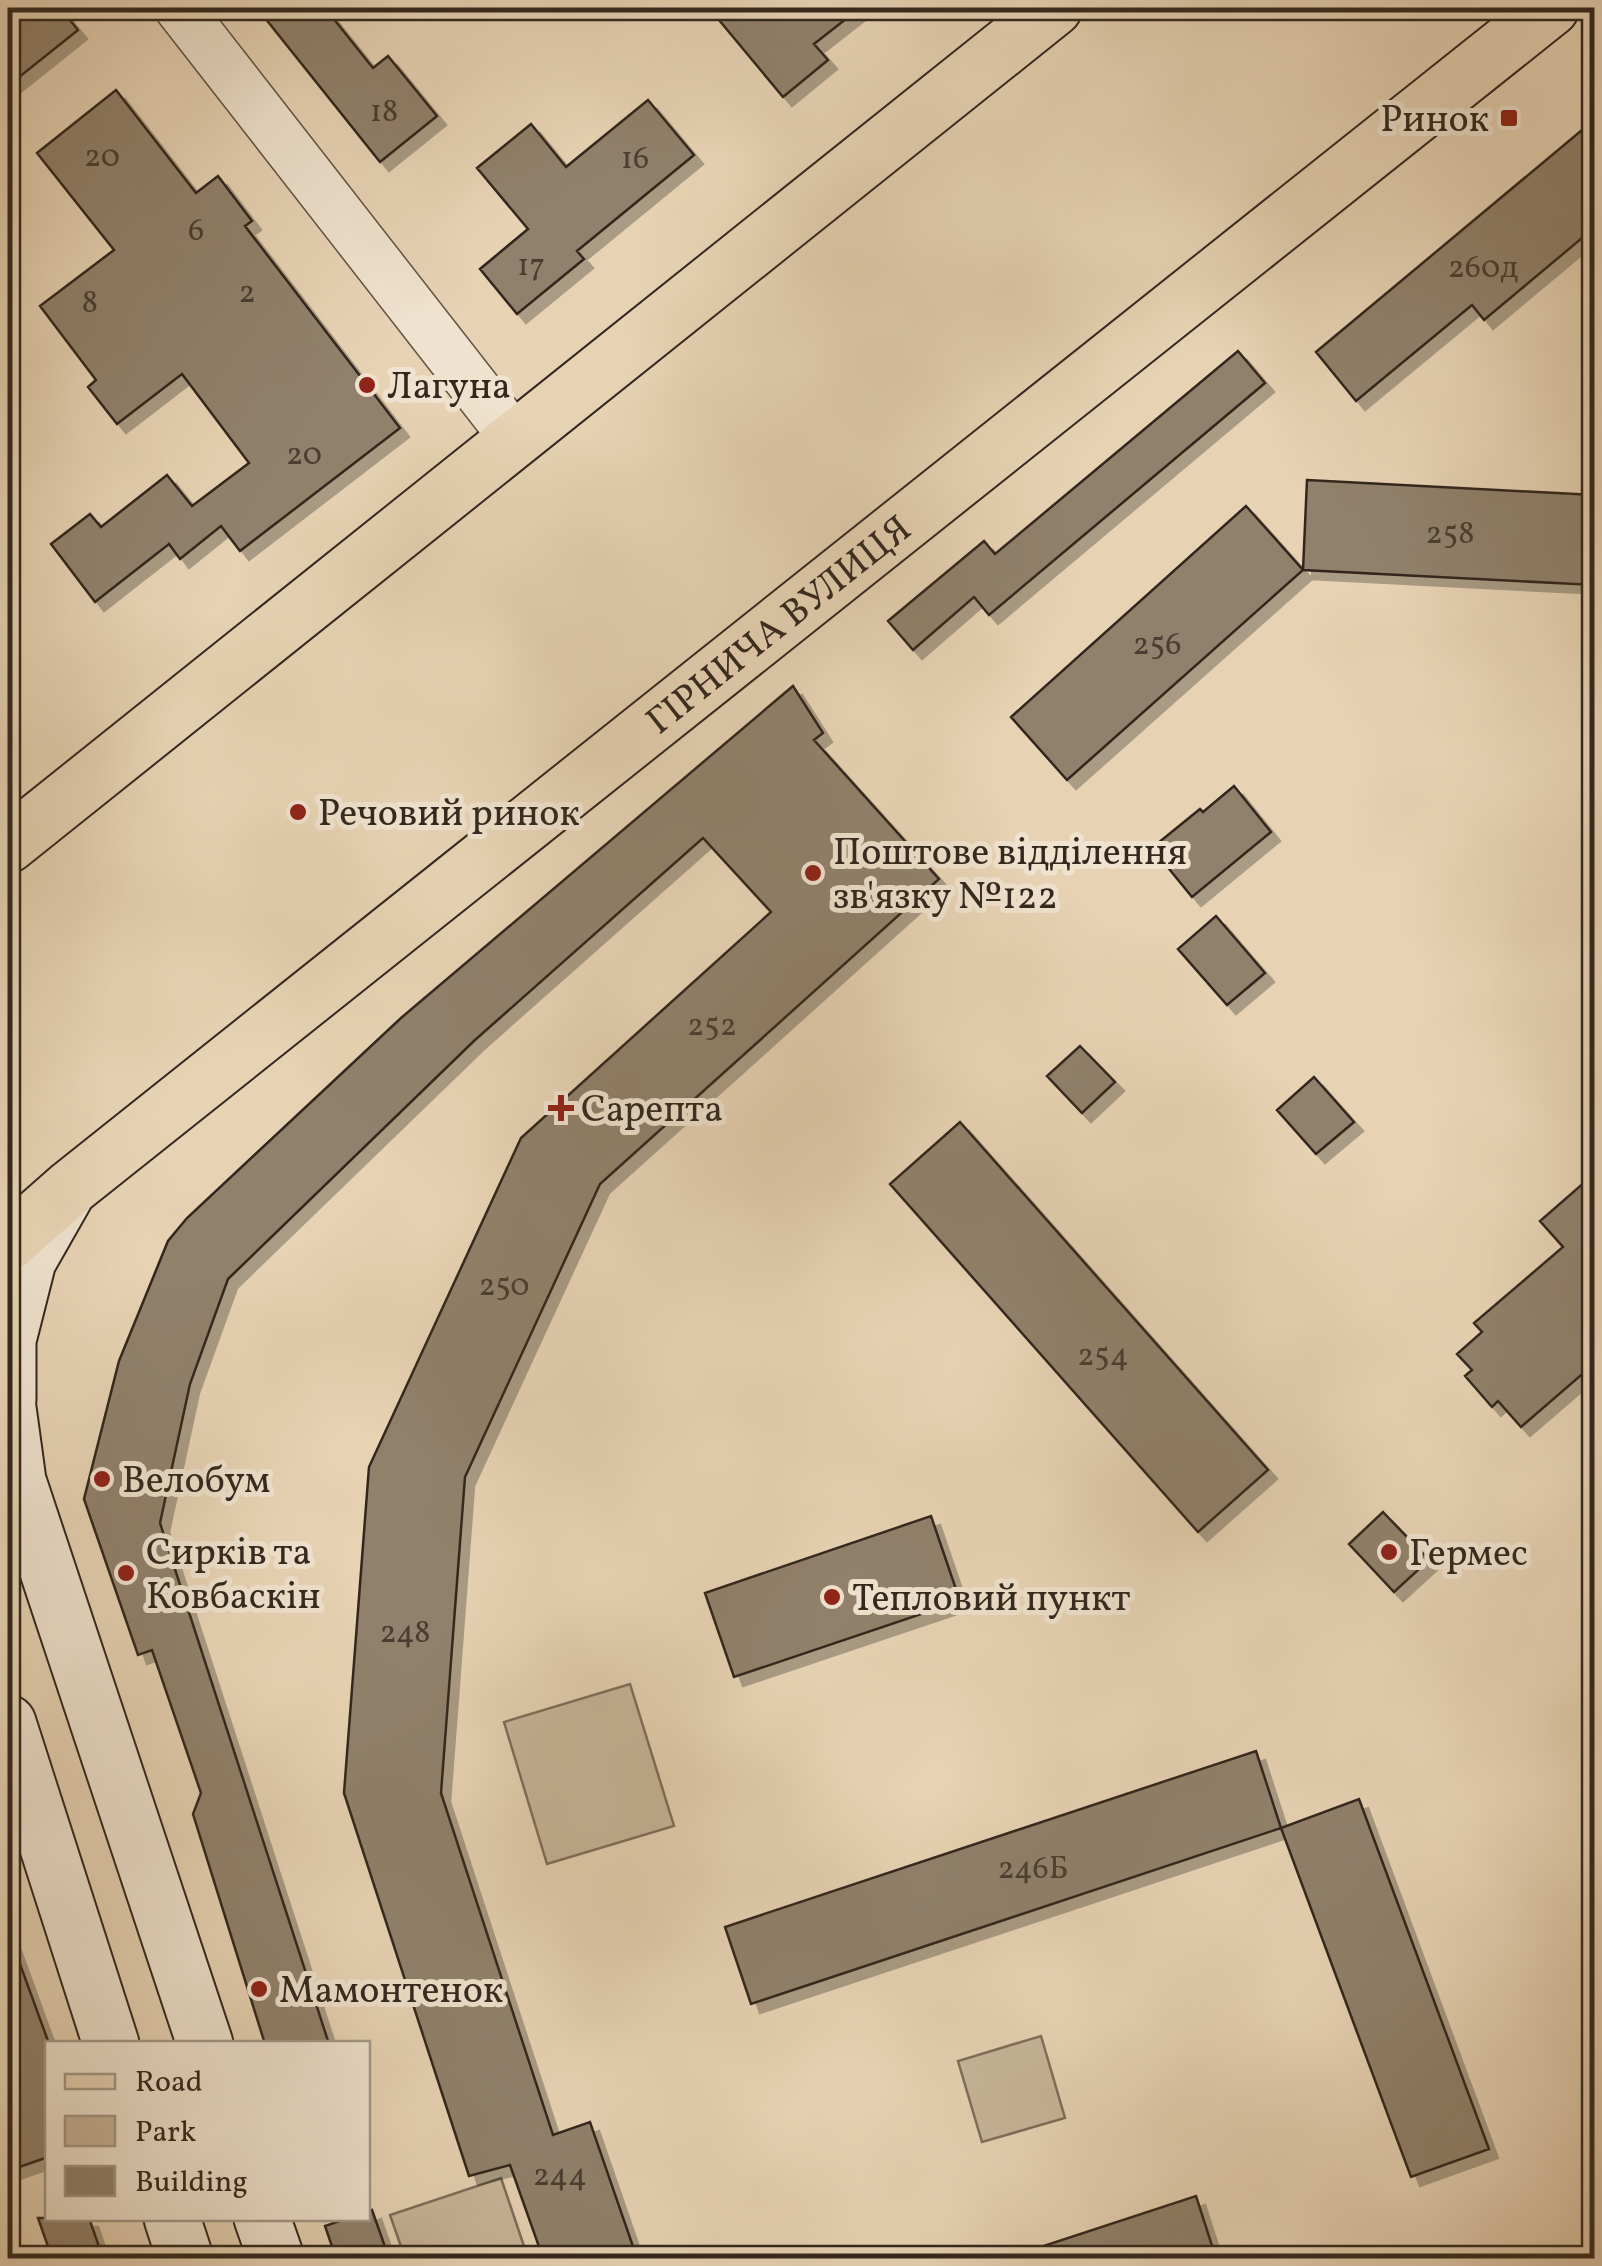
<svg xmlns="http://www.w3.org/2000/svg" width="1602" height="2266" viewBox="0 0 1602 2266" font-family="Vollkorn,serif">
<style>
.green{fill:#c8b69a;stroke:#7e6f5c;stroke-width:2.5}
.building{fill:#91816c;stroke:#33281e;stroke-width:2.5;filter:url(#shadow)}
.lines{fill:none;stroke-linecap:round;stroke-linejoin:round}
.minor-casing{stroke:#605344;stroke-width:51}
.secondary-casing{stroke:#33281e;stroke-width:59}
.primary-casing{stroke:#33281e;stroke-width:59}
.minor{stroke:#efe2ce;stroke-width:48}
.secondary{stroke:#efe2ce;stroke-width:55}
.primary{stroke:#e7d3b4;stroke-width:55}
.poi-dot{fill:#8f2418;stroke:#efe2ce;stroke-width:4}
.labels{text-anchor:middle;stroke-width:10;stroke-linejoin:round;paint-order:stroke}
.number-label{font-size:32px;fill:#4a3e32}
.poi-label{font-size:38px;fill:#33281e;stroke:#efe2ce;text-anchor:start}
.street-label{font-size:38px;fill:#33281e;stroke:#efe2ce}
</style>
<defs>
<filter id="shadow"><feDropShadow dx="9" dy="9" stdDeviation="0" flood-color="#0004"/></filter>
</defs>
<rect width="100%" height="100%" fill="#e7d3b4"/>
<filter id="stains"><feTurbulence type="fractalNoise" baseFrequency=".002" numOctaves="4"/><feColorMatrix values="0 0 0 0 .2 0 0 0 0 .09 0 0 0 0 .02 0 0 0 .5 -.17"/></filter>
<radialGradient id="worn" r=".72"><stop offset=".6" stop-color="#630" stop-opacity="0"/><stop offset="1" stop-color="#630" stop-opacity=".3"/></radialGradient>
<path class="green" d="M 630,1684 L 674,1826 L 547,1864 L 504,1722 Z
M 1041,2036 L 1065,2118 L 982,2142 L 958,2061 Z
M 501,2178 L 528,2258 L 405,2258 L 390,2215 Z"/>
<path class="building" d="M 8,8 L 60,8 L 78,30 L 8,86 Z
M 257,8 L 325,8 L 373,68 L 388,56 L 437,116 L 380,162 Z
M 709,8 L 860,8 L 814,44 L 828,60 L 783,97 Z
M 116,90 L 196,193 L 218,176 L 252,221 L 245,226 L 400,428 L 240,551 L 221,526 L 180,559 L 169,544 L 95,602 L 51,544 L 90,514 L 101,527 L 167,475 L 192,506 L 249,463 L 182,374 L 117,424 L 88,387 L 96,380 L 40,306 L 114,250 L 37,153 Z
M 648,100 L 694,155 L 577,251 L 584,259 L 517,314 L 480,269 L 528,229 L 477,168 L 531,124 L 566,167 Z
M 1594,120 L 1594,228 L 1484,320 L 1472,305 L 1356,401 L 1316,352 Z
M 1238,351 L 1265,383 L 989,615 L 974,597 L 913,650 L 888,621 L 984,541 L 995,554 Z
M 1307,480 L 1594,495 L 1594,585 L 1303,570 Z
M 1246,506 L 1303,570 L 1067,780 L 1011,717 Z
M 793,686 L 823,733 L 814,740 L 939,879 L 600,1184 L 465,1477 L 441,1793 L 553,2135 L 590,2122 L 637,2258 L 543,2258 L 510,2165 L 469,2176 L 344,1793 L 369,1467 L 521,1138 L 771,912 L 703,838 L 475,1040 L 228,1279 L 190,1384 L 160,1523 L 329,2044 L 265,2044 L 193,1814 L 201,1793 L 152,1650 L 138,1655 L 84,1499 L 119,1361 L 168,1241 L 187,1218 L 401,1018 Z
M 1234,786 L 1271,832 L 1192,897 L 1152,848 L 1200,809 L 1203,812 Z
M 1216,916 L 1265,973 L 1227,1005 L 1178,949 Z
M 1080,1046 L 1115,1082 L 1082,1113 L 1047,1076 Z
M 1314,1077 L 1354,1122 L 1316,1154 L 1277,1110 Z
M 960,1122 L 1268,1470 L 1198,1532 L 890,1184 Z
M 1594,1174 L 1594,1364 L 1521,1427 L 1498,1401 L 1492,1407 L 1465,1376 L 1472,1370 L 1457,1354 L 1482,1332 L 1474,1323 L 1563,1247 L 1540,1221 Z
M 1383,1512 L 1429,1560 L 1394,1592 L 1349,1544 Z
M 931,1516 L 960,1601 L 734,1677 L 705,1593 Z
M 1256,1751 L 1281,1828 L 751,2004 L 725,1927 Z
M 1359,1799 L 1489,2149 L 1411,2177 L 1281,1828 Z
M 12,1942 L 48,2041 L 48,2157 L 8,2171 L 8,1943 Z
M 1196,2196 L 1216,2258 L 1026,2258 L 1025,2252 Z
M 372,2210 L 389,2258 L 336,2258 L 325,2226 L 348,2218 L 368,2218 L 368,2212 Z
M 38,2218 L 89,2218 L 103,2258 L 52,2258 Z"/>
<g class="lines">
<g class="minor-casing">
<path id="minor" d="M 179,8 L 515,439"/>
</g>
<g class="secondary-casing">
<path id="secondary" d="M 8,1400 L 8,1340 L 28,1261 L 65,1196
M 8,1408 L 18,1481 L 205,2044
M 8,1723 L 111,2044
M 172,2218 L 185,2258
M 262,2218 L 276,2258"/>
</g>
<g class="primary-casing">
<g id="primary">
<path d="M 8,845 L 1054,8"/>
<path id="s1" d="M 8,1243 L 69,1189 L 1551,8"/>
</g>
</g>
<use href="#minor" class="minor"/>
<use href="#secondary" class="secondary"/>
<use href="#primary" class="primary"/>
</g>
<g class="poi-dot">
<rect x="1499" y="108" width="20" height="20" rx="5"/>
<circle cx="367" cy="385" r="10"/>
<circle cx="298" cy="812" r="10"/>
<circle cx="813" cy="873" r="10"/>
<path d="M556 1093h10v10h10v10h-10v10h-10v-10h-10v-10h10z"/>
<circle cx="102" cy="1479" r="10"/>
<circle cx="1389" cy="1552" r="10"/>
<circle cx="126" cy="1573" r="10"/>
<circle cx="832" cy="1597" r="10"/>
<circle cx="259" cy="1989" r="10"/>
</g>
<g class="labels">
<g class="number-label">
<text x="384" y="121">18</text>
<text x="102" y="166">20</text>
<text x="635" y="168">16</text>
<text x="196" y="240">6</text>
<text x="531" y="275">17</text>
<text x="1483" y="277">260д</text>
<text x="247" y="302">2</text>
<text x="90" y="312">8</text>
<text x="304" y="464">20</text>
<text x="1450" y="543">258</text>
<text x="1157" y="654">256</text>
<text x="712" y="1035">252</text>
<text x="504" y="1295">250</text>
<text x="1103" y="1365">254</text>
<text x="405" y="1642">248</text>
<text x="1033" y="1878">246Б</text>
<text x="560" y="2185">244</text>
</g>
<g class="poi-label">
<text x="1489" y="131" text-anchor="end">Ринок</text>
<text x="387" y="398">Лагуна</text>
<text x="318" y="825">Речовий ринок</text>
<text x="833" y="864">Поштове відділення<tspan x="833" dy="44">зв'язку №122</tspan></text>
<text x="581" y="1121">Сарепта</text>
<text x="122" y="1492">Велобум</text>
<text x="146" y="1564">Сирків та<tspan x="146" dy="44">Ковбаскін</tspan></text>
<text x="1409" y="1565">Гермес</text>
<text x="852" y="1610">Тепловий пункт</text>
<text x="279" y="2002">Мамонтенок</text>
</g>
<g class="street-label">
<text dy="13" stroke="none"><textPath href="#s1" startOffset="988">ГІРНИЧА ВУЛИЦЯ</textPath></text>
</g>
</g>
<rect width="1602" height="2266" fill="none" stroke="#e7d3b4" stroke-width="40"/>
<rect x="10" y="10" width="1582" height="2246" fill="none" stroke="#33281e" stroke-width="5"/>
<rect x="20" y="20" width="1562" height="2226" fill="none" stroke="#33281e" stroke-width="2.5"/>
<rect x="45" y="2041" width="325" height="180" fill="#efe2ce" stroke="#a49888" stroke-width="2.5"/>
<rect x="65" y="2074" width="50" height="15" fill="#e7d3b4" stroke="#a49888" stroke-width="2.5"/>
<text x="135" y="2091" font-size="30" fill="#33281e">Road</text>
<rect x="65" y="2116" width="50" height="30" fill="#c8b69a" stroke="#a49888" stroke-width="2.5"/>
<text x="135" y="2141" font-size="30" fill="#33281e">Park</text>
<rect x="65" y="2166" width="50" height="30" fill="#91816c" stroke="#a49888" stroke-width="2.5"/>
<text x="135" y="2191" font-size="30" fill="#33281e">Building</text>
<rect width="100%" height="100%" filter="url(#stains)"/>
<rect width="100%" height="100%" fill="url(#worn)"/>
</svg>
